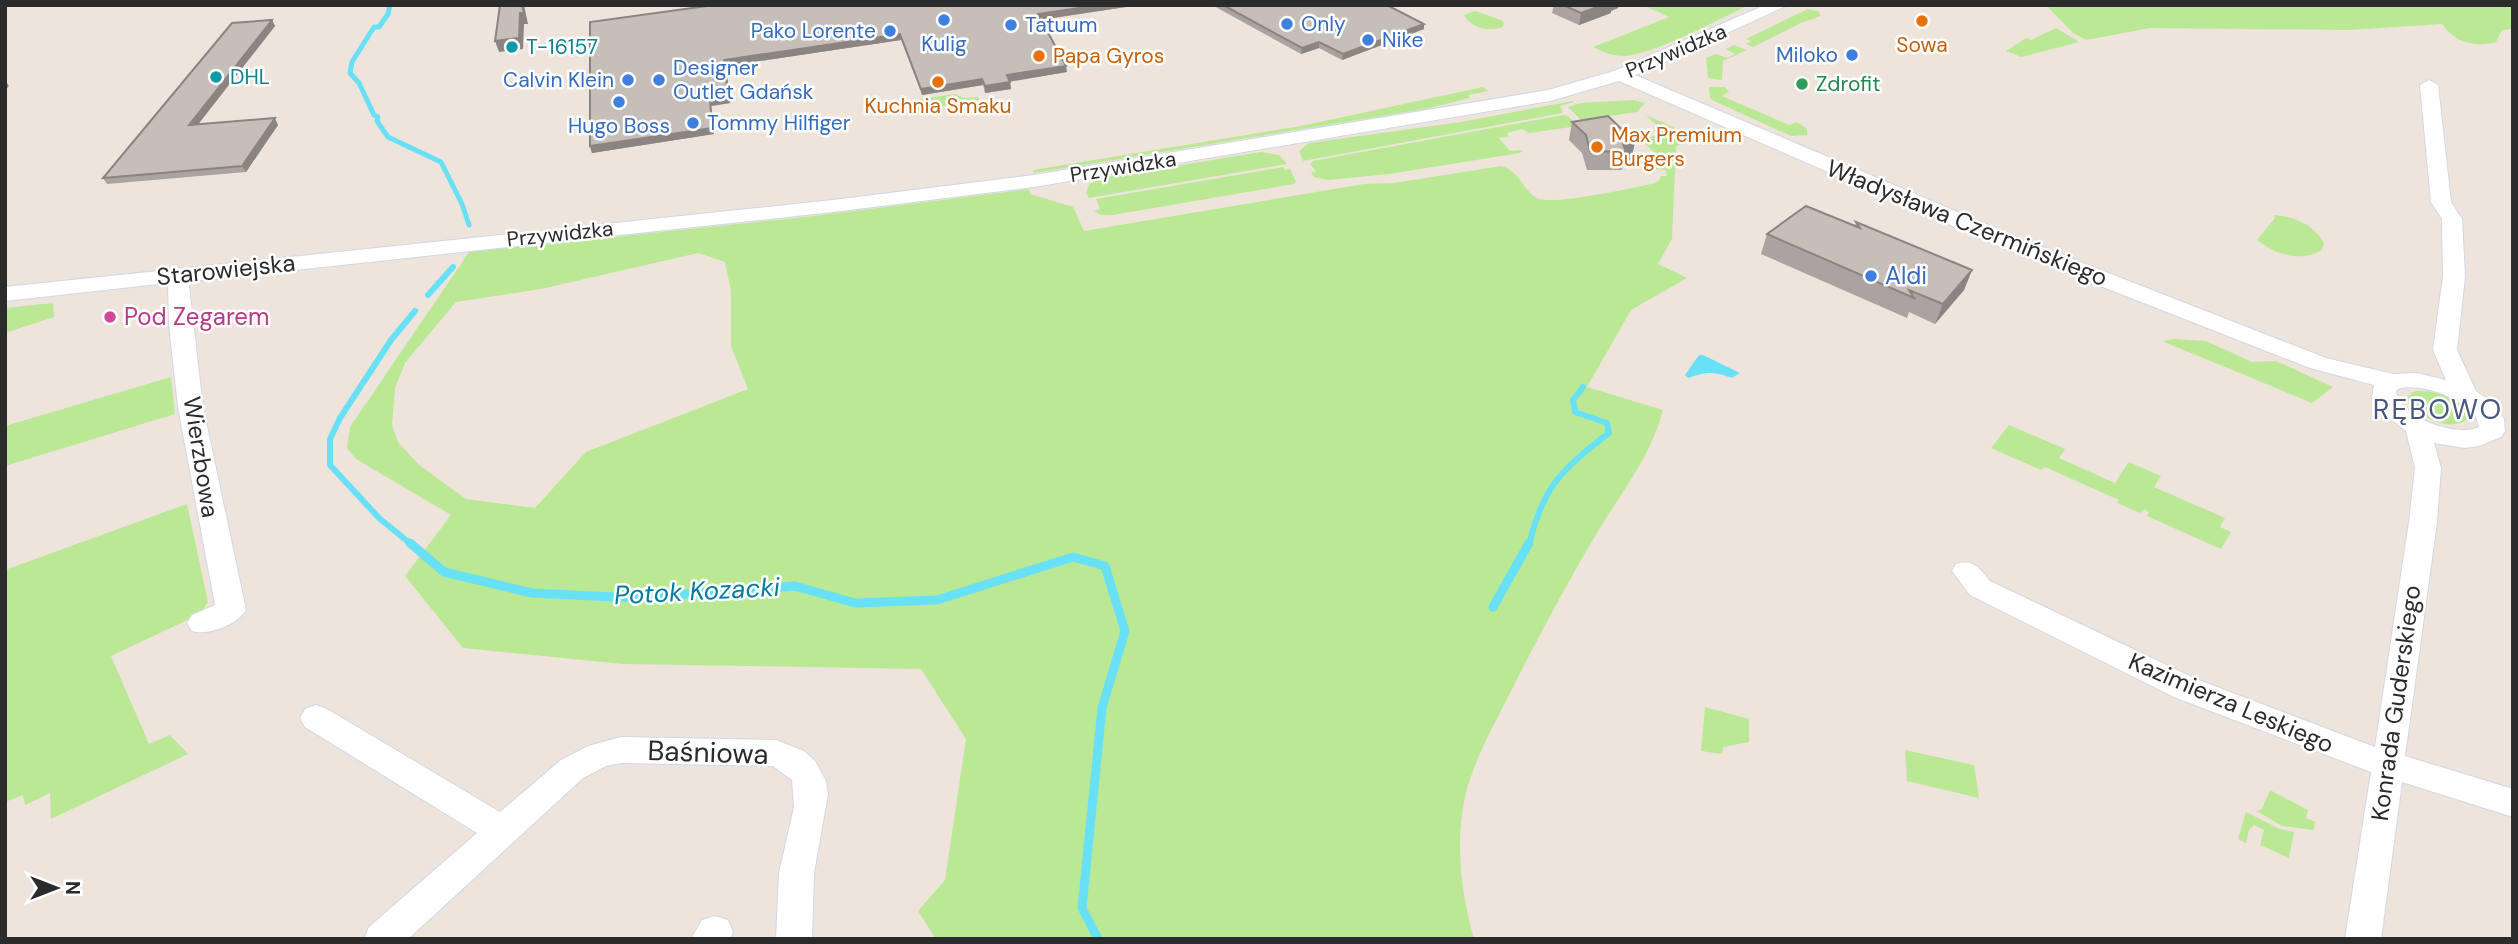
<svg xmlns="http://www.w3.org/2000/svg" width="2518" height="944" viewBox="0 0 2518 944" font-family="'DM Sans',sans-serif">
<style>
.green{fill:#bbe895;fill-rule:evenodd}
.water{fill:#68e1f7}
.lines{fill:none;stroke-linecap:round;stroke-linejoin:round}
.stream-far2{stroke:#68e1f7;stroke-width:5}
.stream-far1{stroke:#68e1f7;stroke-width:6}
.stream{stroke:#68e1f7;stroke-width:9}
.minor-casing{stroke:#d1d7e5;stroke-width:2}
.minor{fill:#fff;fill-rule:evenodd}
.wall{fill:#aaa39f}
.shaded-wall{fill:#8b8582}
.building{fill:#c6beb9;stroke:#8b8582;stroke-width:2}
.shop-dot{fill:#3f7fe0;stroke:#fff;stroke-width:2.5}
.food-dot{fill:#e8710a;stroke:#fff;stroke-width:2.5}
.culture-dot{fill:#0f9aa8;stroke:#fff;stroke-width:2.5}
.leisure-dot{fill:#2e9e5b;stroke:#fff;stroke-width:2.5}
.hotel-dot{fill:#d1479c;stroke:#fff;stroke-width:2.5}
.labels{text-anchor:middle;stroke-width:5;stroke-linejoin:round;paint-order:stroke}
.far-shop-label{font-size:21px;fill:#366cbe;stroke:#fff;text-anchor:start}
.far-food-label{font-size:21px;fill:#c56008;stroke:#fff}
.far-culture-label{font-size:21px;fill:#0d838f;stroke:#fff;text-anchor:start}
.far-street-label{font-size:21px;fill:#2b2b2b;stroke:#fff}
.far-leisure-label{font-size:21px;fill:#27864d;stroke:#fff;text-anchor:start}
.street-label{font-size:24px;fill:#2b2b2b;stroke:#fff}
.shop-label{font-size:24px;fill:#366cbe;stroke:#fff;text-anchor:start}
.hotel-label{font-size:24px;fill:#b23c85;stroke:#fff;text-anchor:start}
.water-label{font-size:26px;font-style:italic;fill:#057b9f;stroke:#fff}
.quarter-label{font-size:28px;letter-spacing:2px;fill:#48587f;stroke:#fff}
.near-street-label{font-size:28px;fill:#2b2b2b;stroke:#fff}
</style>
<rect width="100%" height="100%" fill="#eee4dc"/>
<path class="green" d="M 1643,5 L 1749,5 C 1719,19 1654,55 1624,56 C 1612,56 1603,52 1593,47 L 1669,17 Z
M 2046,5 L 2513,5 L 2513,29 L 2502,30 L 2496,42 C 2476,48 2453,42 2442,24 L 2349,30 L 2150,28 L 2086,40 L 2073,33 Z
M 1808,9 L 1818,11 L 1821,16 L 1801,23 L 1753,47 L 1746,44 L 1751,41 L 1746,39 Z
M 1475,11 L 1501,20 L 1504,23 L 1503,27 C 1489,32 1472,29 1464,15 Z
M 2056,28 L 2079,42 L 2021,57 L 2006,51 L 2026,38 L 2031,40 Z
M 1734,45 L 1747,50 L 1723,61 L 1722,80 L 1708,78 L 1706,58 L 1716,54 L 1727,58 L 1735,54 L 1726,49 Z
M 1483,87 L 1488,91 L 1468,95 L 1470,98 L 1425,109 L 1034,173 L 1033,170 L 1301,126 Z
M 1709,87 L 1725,87 L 1729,92 L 1722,96 L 1789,125 L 1797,122 L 1807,129 L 1807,135 L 1791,136 L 1712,100 L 1710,98 Z
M 954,94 L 965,98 L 978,97 L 979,100 L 913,111 L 909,101 Z
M 1633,100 L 1645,103 L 1637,112 L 1581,120 L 1568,107 L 1581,103 Z
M 1572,101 L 1574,102 L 1560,106 L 1563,113 L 1303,161 L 1299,151 L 1309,143 L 1461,122 Z
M 1563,115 L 1568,116 L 1578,126 L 1529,133 L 1522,129 L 1507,133 L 1509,137 L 1499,138 L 1510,151 L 1524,150 L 1520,153 L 1389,174 L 1328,180 L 1314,177 L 1311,173 L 1316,171 L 1310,164 L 1313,161 Z
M 1646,115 L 1702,140 L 1676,146 L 1672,239 L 1658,264 L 1687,278 L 1631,310 L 1587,387 L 1663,410 C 1651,456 1622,492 1598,531 C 1566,585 1537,639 1509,695 C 1493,727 1473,762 1465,797 C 1455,844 1461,893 1474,939 L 936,939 L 918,911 L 945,880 L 966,739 L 921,669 L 623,664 L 463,648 L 405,576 L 451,515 L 356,459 L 347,448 L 350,427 L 469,252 L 805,217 L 1029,189 L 1030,194 L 1073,207 L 1084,231 L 1364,184 L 1394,183 L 1501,166 C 1518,169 1523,190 1537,198 C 1551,206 1632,188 1651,184 L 1659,181 L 1661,176 L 1667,176 L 1665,170 L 1656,169 L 1651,164 L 1659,157 L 1641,140 L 1637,142 L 1635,140 L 1659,135 L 1654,130 L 1660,128 ZM 698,253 L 725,262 L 731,291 L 731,346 L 748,389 L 586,452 L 535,508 L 466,499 L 419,465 L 398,442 L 392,425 L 395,388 L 405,363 L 456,302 L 541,289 Z
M 1261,152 L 1279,155 L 1287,164 L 1089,198 L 1086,193 L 1089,184 L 1102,178 Z
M 1283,167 L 1285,170 L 1290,169 L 1296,182 L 1294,184 L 1113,215 L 1101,215 L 1094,211 L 1100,209 L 1096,199 Z
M 2274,215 C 2293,216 2315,225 2324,243 L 2322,250 C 2300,263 2275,254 2257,240 L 2275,218 Z
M 53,303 L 54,317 L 5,333 L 5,308 Z
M 2174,339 L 2206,341 L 2252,362 L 2276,361 L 2333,387 L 2312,403 L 2162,341 Z
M 171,377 L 175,414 L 5,466 L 5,426 Z
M 2415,391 C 2433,390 2464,396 2468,418 C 2453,434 2419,417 2408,402 L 2407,397 Z
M 2009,425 L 2065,449 L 2059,458 L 2115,483 L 2129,462 L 2161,476 L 2154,487 L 2225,518 L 2220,527 L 2231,532 L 2221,549 L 2147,516 L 2149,512 L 2144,509 L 2140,513 L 2117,503 L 2119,500 L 2045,467 L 2041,470 L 1991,448 Z
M 187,504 L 208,602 L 200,614 L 111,656 L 149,744 L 170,735 L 188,754 L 51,819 L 50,793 L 25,805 L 23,795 L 5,802 L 5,570 Z
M 1705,707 L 1749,719 L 1749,742 L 1723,747 L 1722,754 L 1701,751 Z
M 1905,750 L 1974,765 L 1979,798 L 1907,781 Z
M 2270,790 L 2308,810 L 2306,818 L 2315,822 L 2314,830 L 2282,826 L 2257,811 L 2262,809 Z
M 2246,812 L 2280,829 L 2294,832 L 2289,858 L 2260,845 L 2264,830 L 2254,825 L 2249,830 L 2246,843 L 2238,839 Z"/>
<path class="water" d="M 1699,355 L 1703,355 L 1740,373 L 1732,378 C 1711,371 1708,372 1688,378 L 1685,375 Z"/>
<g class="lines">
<path class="stream-far2" d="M 390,5 L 388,14 L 379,27 L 374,27 L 352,62 L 350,73 L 359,83 L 374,115 L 378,117 L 377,121 L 388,137 L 441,162 L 462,204 L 469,225"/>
<path class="stream-far1" d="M 428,295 L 453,267
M 412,545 L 379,518 L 330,465 L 330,439 L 340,418 L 391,340 L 415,311
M 1529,545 C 1543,486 1562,469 1609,433 L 1607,423 L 1575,412 L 1573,400 L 1583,387"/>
<path class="stream" d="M 410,543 L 444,572 L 532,593 L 634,598 L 795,586 L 855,603 L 937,600 L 1073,557 L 1105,566 L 1125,631 L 1102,708 L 1082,908 L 1098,939
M 1493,607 L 1529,543"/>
<g class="minor-casing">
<path id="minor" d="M 1765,5 L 1788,5 L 1635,75 L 2019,238 L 2326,358 L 2393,374 L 2417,373 L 2446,380 L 2433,350 L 2443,276 L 2442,219 L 2431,202 L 2420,85 L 2429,80 L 2438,85 L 2451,202 L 2462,219 L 2465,276 L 2457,350 L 2476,391 L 2493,403 L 2504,419 L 2505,431 L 2501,437 L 2479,446 L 2465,448 L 2434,443 L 2441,468 L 2437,522 L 2405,756 L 2513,789 L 2513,817 L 2402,782 L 2381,939 L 2345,939 L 2371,772 L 2174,697 L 1970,595 L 1952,571 L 1956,564 C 1974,559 1979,568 1990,581 L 2196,679 L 2375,747 L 2409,522 L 2415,468 L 2406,431 L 2384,414 L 2372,398 L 2374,385 L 2310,368 L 2003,248 L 1619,81 L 1550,101 L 1034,187 L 833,212 L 193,281 L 189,286 L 203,407 L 246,610 C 237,625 208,636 192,631 L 187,623 L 192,615 L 215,605 L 178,407 L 169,325 L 168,283 L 5,301 L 5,287 L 833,200 L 1034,175 L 1548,90 L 1614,71 ZM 2400,388 C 2426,384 2456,397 2475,414 L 2479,427 C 2458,438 2397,417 2396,391 Z
M 316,705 L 327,709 L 500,812 L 561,760 L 588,746 L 621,737 L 776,740 L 804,751 L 815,761 L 826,781 L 828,794 L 814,873 L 812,939 L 776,939 L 779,873 L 794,807 L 792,780 L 773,766 L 621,763 L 606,766 L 583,778 L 408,939 L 364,939 L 369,927 L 477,833 L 305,727 L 300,718 L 305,709 Z
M 715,916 L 728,920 L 733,932 L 730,939 L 691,939 L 702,920 Z"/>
</g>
<use href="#minor" class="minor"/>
</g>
<path class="wall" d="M 714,5 L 1139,5 L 1041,20 L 1067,72 L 1010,81 L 1011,89 L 985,93 L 983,85 L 922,95 L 901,40 L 726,66 L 730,103 L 711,106 L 714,134 L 592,153 L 590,146 Z
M 1212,5 L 1387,5 L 1424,29 L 1342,60 L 1319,48 L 1301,54 Z
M 1554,5 L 1619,5 L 1618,8 L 1611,11 L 1611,13 L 1579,25 L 1552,13 Z
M 272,20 L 275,26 L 198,124 L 278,125 L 246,172 L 107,184 L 103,178 Z
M 1572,122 L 1635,142 L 1631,160 L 1624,161 L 1622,170 L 1587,170 L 1582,153 L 1569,140 Z
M 1856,222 L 1972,270 L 1964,290 L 1935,324 L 1909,312 L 1907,318 L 1761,254 L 1767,234 L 1855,226 Z"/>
<path class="shaded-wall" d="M 522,5 L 524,5 L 528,24 L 524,24 L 523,49 L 499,52 L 495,41 Z
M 1099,5 L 1139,5 L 1038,20 L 1038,14 Z
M 1603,5 L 1619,5 L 1618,8 L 1611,11 L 1611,13 L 1579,25 L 1581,13 Z
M 272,20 L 275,26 L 193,131 L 189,125 Z
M 1424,24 L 1424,29 L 1342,60 L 1343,54 Z
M 900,34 L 901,40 L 726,66 L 730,103 L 711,106 L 714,134 L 592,153 L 590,146 L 710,100 L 724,60 Z
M 1319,42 L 1319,48 L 1301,54 L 1302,48 Z
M 1066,66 L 1067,72 L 1008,82 L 1007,75 Z
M 982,79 L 983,85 L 922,95 L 921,89 Z
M 5,80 L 9,86 L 5,90 Z
M 1010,82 L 1011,89 L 985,93 L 985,86 Z
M 275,118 L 278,125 L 246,172 L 242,166 Z
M 1635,142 L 1631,160 L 1624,161 L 1626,152 L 1623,144 Z
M 1972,270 L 1964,290 L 1935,324 L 1943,304 Z"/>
<path class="building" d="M 500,5 L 522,5 L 524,13 L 520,13 L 519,38 L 495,41 Z
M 714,5 L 1099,5 L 1038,14 L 1066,66 L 1007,75 L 1010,82 L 985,86 L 982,79 L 921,89 L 900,34 L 724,60 L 728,97 L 710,100 L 712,128 L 590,146 L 590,22 Z
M 1223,5 L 1387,5 L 1424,24 L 1343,54 L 1319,42 L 1302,48 Z
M 1563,5 L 1603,5 L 1581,13 Z
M 272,20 L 189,125 L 275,118 L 242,166 L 103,178 L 232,23 Z
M 1608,116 L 1635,142 L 1623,144 L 1626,152 L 1590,151 L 1586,135 L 1572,122 Z
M 1806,206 L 1860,228 L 1856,222 L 1972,270 L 1943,304 L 1909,290 L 1914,298 L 1767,234 Z"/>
<g class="shop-dot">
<circle cx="944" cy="20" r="7"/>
<circle cx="1287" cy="24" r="7"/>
<circle cx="1011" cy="25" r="7"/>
<circle cx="890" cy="31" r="7"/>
<circle cx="1368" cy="40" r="7"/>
<circle cx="1852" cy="55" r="7"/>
<circle cx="628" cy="80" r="7"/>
<circle cx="659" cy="80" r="7"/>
<circle cx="619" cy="102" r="7"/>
<circle cx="693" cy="123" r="7"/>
<circle cx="1871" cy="276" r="7"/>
</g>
<g class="food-dot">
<circle cx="1922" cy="21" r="7"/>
<circle cx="1039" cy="56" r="7"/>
<circle cx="938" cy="82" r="7"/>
<circle cx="1597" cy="147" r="7"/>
</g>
<g class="culture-dot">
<circle cx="512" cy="47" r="7"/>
<circle cx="216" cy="77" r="7"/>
</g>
<circle class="leisure-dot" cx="1802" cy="84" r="7"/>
<circle class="hotel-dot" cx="110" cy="317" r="7"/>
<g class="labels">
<g class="far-shop-label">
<text x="1301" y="31">Only</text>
<text x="1025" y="32">Tatuum</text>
<text x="876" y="38" text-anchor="end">Pako Lorente</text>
<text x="1382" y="47">Nike</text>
<text x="944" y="51" text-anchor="middle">Kulig</text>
<text x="1838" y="62" text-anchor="end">Miloko</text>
<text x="673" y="75">Designer<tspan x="673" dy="24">Outlet Gdańsk</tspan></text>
<text x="614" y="87" text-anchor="end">Calvin Klein</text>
<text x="707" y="130">Tommy Hilfiger</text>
<text x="619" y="133" text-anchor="middle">Hugo Boss</text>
</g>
<g class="far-food-label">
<text x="1922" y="52">Sowa</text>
<text x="1053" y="63" text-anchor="start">Papa Gyros</text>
<text x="938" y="113">Kuchnia Smaku</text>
<text x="1611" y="142" text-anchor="start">Max Premium<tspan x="1611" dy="24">Burgers</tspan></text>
</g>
<g class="far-culture-label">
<text x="526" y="54">T-16157</text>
<text x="230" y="84">DHL</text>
</g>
<g class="far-street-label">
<text transform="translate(1676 51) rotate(-23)" y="7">Przywidzka</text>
<text transform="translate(1123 167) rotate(-9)" y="7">Przywidzka</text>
<text transform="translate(560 234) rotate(-6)" y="7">Przywidzka</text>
</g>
<g class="far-leisure-label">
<text x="1816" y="91">Zdrofit</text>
</g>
<g class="street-label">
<text transform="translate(1967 223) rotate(22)" y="8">Władysława Czermińskiego</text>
<text transform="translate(226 270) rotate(-6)" y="8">Starowiejska</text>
<text transform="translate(201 457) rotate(81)" y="8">Wierzbowa</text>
<text transform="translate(2231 703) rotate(23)" y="8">Kazimierza Leskiego</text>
<text transform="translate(2396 703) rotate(-82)" y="8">Konrada Guderskiego</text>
</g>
<g class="shop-label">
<text x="1885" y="284">Aldi</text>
</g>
<g class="hotel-label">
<text x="124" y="325">Pod Zegarem</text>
</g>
<g class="water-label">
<text transform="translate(697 591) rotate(-3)" y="9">Potok Kozacki</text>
</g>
<g class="quarter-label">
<text x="2438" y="419">RĘBOWO</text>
</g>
<g class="near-street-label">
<text transform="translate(708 752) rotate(2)" y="10">Baśniowa</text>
</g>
</g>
<rect width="2518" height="944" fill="none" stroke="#2b2b2b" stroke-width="14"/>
<g transform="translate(56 888) rotate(90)" stroke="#ffffff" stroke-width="5" paint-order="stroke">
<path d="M0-5L12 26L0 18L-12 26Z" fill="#2b2b2b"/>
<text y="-10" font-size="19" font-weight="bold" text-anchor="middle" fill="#2b2b2b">N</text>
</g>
</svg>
